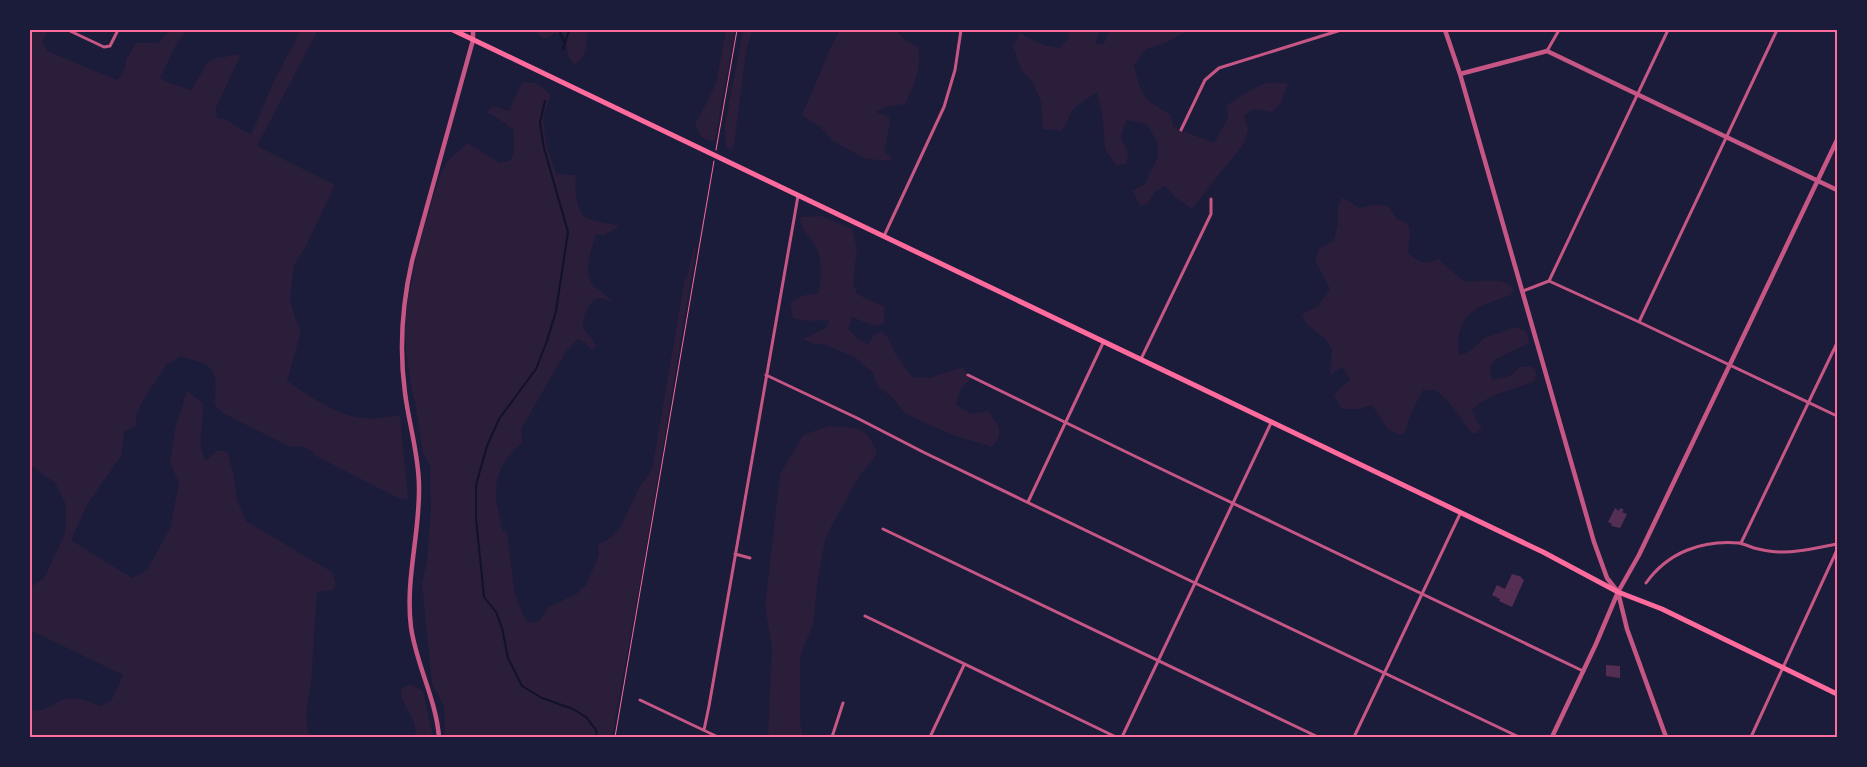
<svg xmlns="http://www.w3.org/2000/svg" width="1867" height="767" viewBox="0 0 1867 767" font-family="Ubuntu,sans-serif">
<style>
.green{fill:#2a1e3b}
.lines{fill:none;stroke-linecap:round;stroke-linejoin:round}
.stream{stroke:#12122b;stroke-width:2}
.building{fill:#542f53}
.path{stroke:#ff6b9d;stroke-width:1}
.minor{stroke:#c65784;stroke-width:3}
.tertiary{stroke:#c65784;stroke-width:4.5}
.secondary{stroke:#ff6b9d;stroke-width:5}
.neatline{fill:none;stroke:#ff6b9d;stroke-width:2}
</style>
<rect width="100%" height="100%" fill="#1b1b3a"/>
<path class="green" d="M 30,30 L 51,30 L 47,33 L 42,42 L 47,51 L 117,80 L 123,73 L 127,58 L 136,43 L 158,43 L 170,30 L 187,30 L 176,45 L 160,78 L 169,83 L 191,90 L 208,62 L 217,58 L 241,54 L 216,108 L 217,118 L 227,120 L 251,135 L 274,81 L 301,30 L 318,30 L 257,146 L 335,185 L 306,246 L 294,265 L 290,299 L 295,318 L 301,332 L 287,381 C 310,396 336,416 365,418 C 378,420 388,416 400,415 L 408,500 L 396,497 L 316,456 C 308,447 302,444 290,447 L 221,412 L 214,404 C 216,385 220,367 196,361 C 190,359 186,359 181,356 L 166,365 L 146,396 L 137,412 L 136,426 L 124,432 L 122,454 L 87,505 L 71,540 L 132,578 L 147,570 L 170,528 L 179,483 L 170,463 L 175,428 L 187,391 L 203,403 C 205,422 195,444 206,460 L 217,451 L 227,451 L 234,475 L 237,500 L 246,521 L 332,572 L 336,583 L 333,590 L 317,592 L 311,685 C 308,698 303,726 311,737 L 30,737 L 30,710 C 48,713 56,699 71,698 C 81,697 92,703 101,706 L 111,701 L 123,675 L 30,630 L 30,587 L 44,578 L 64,536 L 66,526 L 66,505 L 55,483 L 30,465 Z
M 534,30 L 588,30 C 586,45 588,56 574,65 L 568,56 L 565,34 L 555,33 L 548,38 L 542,38 Z
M 726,30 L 735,30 L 715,140 C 703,143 699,134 695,124 L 708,100 L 716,83 Z
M 743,30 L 752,30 L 746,52 L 734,145 L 731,149 L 726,148 L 725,125 Z
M 840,30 L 897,30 C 901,39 911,42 919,49 C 921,69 914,86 905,104 L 885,107 L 876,112 L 889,117 C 892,126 884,140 885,153 L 891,156 L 891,161 L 866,159 L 833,141 L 820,127 L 802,115 L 830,49 Z
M 1068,30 L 1100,30 L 1095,43 L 1103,45 L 1110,30 L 1192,30 L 1183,33 L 1166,43 L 1146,49 L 1134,65 C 1142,98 1142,98 1171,115 L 1173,127 L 1214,143 L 1228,118 L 1226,106 C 1246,93 1263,77 1288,84 L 1281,103 L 1272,112 L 1254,109 L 1244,116 L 1248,129 L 1245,142 L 1192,209 L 1176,198 L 1165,186 L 1155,192 L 1148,203 L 1141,206 L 1132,191 L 1145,184 L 1158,156 L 1157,142 L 1147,124 L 1126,120 L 1121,138 L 1128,152 L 1127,163 L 1116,166 L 1105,149 L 1102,113 L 1097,92 L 1074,108 L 1062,131 L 1043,129 L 1041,101 L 1032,82 L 1021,69 L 1013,47 L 1020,33 L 1043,45 L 1059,48 L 1069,38 Z
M 522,82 L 536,83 L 551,95 L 543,116 L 546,144 L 556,174 L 576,175 C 575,188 574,212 589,219 C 595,222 612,224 620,226 L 604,235 L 596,234 C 592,250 581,274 595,287 C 601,292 608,296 613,302 C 597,295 592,298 585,314 C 584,317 582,322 583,326 C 585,332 593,340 597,346 L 592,350 L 584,342 L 578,339 L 567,350 L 521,429 L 522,443 C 505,456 494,476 496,499 C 497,509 501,520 502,530 L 507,533 L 515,594 L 526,621 L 533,623 L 540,620 L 548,607 L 575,595 L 586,585 L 599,555 L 598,544 C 622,537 626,512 637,492 C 641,485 647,477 652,469 L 685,278 L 687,278 L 694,245 L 696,249 L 645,555 L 612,737 L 445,737 L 444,706 L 432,684 L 422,583 L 427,561 L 431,508 L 430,465 L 423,454 L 416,407 L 410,380 L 406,350 L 405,327 L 408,300 L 417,252 L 439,178 L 447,161 L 468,143 L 500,163 L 511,160 L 514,152 L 514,130 L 499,119 L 487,112 L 493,106 L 509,111 Z
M 1342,197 L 1360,208 L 1374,205 L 1388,206 L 1398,220 L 1408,223 L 1410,231 L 1408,253 C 1419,262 1424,266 1438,259 L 1465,282 C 1481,281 1503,276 1514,289 L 1511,295 C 1504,298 1496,300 1489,303 C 1463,312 1456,330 1459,356 L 1470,351 L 1484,338 L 1516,327 L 1527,332 L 1529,343 L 1496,359 L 1490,367 L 1492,380 L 1510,376 L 1520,367 L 1532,366 L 1536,372 L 1535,381 C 1513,390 1491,393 1472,409 L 1477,421 L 1482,427 L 1477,433 L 1472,433 L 1448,401 L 1435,390 L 1423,390 L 1413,409 L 1404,434 L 1399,435 L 1388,429 L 1372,405 L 1359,409 L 1342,409 L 1334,396 L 1342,386 L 1350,380 L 1342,367 L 1330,375 L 1332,349 L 1323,337 L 1306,324 L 1302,314 L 1318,306 L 1330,289 L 1315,261 L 1319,249 L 1334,240 L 1338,223 L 1338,207 Z
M 821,216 L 852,229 L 857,248 L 853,283 L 857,294 L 885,307 L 884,323 L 874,326 L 852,317 L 848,329 L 858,339 L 868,344 L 873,336 L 882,331 L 888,337 L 895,353 L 912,377 L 929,378 L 963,367 L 970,380 L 960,389 L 956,405 L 971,414 L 988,411 C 999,425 1005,433 992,447 L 953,435 L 918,420 L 902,410 L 893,398 L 877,386 L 873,373 L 856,358 L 824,344 L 814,344 L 803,339 L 826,328 L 829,321 C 814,319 808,323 793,318 L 790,303 L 801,296 L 819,293 C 821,277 823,260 815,245 C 807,233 802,233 800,217 Z
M 829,426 C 856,428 868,425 877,454 L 860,475 L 832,525 L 825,540 L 817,586 L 813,624 L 800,657 L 800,722 L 803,737 L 768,737 L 772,647 L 765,607 L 780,474 L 803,435 Z
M 410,684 L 423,691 L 433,737 L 415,737 C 418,723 409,714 403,701 C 401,698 401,693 401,689 Z"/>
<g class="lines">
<path class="stream" d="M 559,30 L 564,42
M 563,49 L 569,30
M 545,101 L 540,122 L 544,148 L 568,232 L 556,311 L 547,341 L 536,369 L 499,419 L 487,446 L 476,485 L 476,518 L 484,597 L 496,612 L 502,628 L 508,658 L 522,686 L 542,698 L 573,709 L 586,717 L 596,730 L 597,737"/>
</g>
<path class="building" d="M 1615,508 L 1619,511 L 1620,508 L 1624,510 L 1622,512 L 1627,514 L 1620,528 L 1611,526 L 1612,524 L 1608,522 Z
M 1512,574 L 1522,577 L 1521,578 L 1524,580 L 1512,607 L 1499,601 L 1500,599 L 1492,595 L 1497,585 L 1505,589 Z
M 1606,665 L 1620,666 L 1620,678 L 1606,676 Z"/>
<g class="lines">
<path class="path" d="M 716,150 L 737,30
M 615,737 L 714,161"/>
<path class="minor" d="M 68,30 L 104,47 L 110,46 L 118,30
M 1547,51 L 1559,30
M 1181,130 L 1205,80 L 1219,68 L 1341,30
M 884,236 L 944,107 L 955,70 L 961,30
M 1549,281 L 1668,30
M 1523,291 L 1549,281 L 1639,322 L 1837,416
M 1639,322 L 1777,30
M 1141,359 L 1211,214 L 1211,199
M 766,375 L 857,418 L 925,453 L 1195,583 L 1519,737
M 968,375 L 1153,465 L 1583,671
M 1028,502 L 1103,343
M 883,529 L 1318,737
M 1741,543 L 1837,343
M 735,554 L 750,558
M 1646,583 C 1668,552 1702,540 1739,543 C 1744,544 1749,546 1754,548 C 1762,550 1771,552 1780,552 C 1799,553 1819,547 1837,544
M 865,616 L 1116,737
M 640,700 L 718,737
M 704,730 L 709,706 L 798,196
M 832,737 L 843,703
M 930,737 L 964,665
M 1122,737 L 1271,423
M 1354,737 L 1460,514
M 1751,737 L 1837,550"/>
<path class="tertiary" d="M 1445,30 L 1460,74 L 1594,542 L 1607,578 L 1618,592 L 1627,629 L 1666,737
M 1460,74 L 1547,51 L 1837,190
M 439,737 C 436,699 416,664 411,627 C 405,580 420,533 419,487 C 419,455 409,425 405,393 C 399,349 402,305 412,261 L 473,40 L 473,30
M 1552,737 L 1596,644 L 1618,592 L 1639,555 L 1837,140"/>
<path class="secondary" d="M 453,30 L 1543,552 L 1618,592 L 1662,609 L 1837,694"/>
</g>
<rect width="1867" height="767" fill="none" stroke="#1b1b3a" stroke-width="62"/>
<rect x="31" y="31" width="1805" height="705" class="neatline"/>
</svg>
